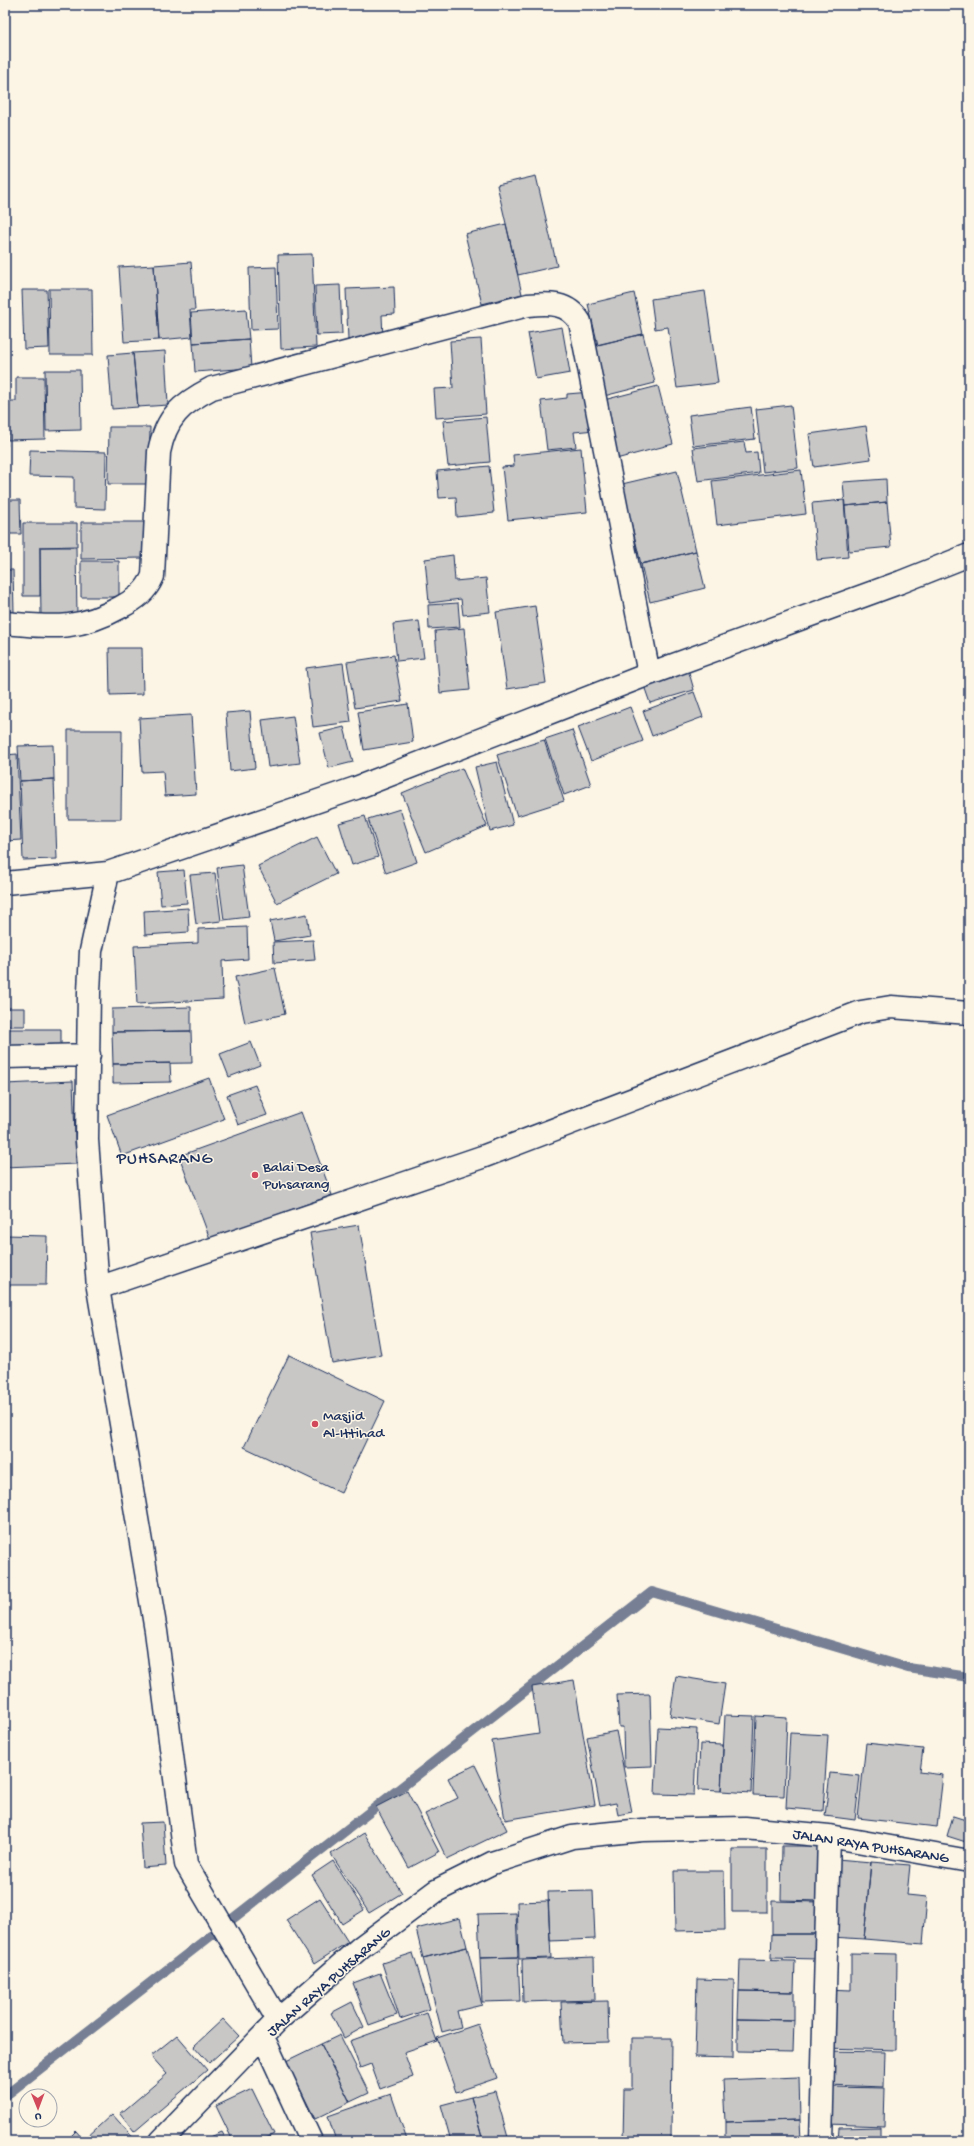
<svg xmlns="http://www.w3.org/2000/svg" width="974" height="2146" viewBox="0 0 974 2146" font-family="'Gochi Hand',sans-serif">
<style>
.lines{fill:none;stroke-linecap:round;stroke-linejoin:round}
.stream{stroke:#767f94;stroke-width:10}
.building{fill:#c8c7c6;stroke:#1b2f5e}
.minor-casing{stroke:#1b2f5e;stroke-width:25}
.minor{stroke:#fcf5e5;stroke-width:22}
.poi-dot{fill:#d1495b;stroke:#fcf5e5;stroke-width:1.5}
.labels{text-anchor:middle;stroke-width:3;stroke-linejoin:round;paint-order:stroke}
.poi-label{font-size:15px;fill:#1b2f5e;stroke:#fcf5e5;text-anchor:start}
.street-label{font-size:15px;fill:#1b2f5e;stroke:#fcf5e5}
.quarter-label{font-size:17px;letter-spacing:1px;fill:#1b2f5e;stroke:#fcf5e5}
</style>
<rect width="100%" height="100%" fill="#fcf5e5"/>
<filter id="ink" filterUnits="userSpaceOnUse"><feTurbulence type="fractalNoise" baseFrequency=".025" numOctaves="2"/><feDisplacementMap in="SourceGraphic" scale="8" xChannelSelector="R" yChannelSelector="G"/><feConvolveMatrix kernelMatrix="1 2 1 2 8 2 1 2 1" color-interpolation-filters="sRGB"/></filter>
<g filter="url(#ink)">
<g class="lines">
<path class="stream" d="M 5,2096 L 652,1592 L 908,1668 L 969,1677"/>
</g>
<path class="building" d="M 536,176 L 557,266 L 518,275 L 497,185 Z
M 506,224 L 522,294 L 482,304 L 465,234 Z
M 312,254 L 316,347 L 281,349 L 278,255 Z
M 191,262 L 195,310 L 190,310 L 192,337 L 159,340 L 154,265 Z
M 154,265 L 159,340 L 124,342 L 119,267 Z
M 276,267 L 278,329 L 251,330 L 249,268 Z
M 340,285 L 342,334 L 317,335 L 315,286 Z
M 394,287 L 395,314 L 382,315 L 383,339 L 348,340 L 346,289 Z
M 49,289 L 92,289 L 93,355 L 50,355 Z
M 22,290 L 47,290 L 49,348 L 24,349 Z
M 705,291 L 718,383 L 677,388 L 668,327 L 655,329 L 651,299 Z
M 634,293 L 643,334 L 598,345 L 588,304 Z
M 246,309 L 249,339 L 193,343 L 191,313 Z
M 562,327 L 570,373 L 536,379 L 528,333 Z
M 643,334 L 655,383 L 600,397 L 588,347 Z
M 249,339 L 251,368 L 195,372 L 193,343 Z
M 481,339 L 486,414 L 436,418 L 434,389 L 453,388 L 450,341 Z
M 165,351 L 168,405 L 138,407 L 133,353 Z
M 133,353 L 138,407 L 112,409 L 108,355 Z
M 45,370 L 80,370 L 81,430 L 46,431 Z
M 16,377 L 44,377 L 45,439 L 8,440 L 7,401 L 16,401 Z
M 5,385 L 7,446 L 5,446 Z
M 658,386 L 673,444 L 616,459 L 600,401 Z
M 591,392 L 595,430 L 574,432 L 576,447 L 547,450 L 541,401 L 567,398 L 567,394 Z
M 791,405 L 798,468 L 763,472 L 756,409 Z
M 751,407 L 755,439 L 693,446 L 689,415 Z
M 486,417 L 490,462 L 448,466 L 443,421 Z
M 866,426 L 871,459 L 814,467 L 809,434 Z
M 109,427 L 150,427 L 149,484 L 108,484 Z
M 744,442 L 746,453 L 757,452 L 759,473 L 698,481 L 693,448 Z
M 581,448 L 587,512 L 508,520 L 502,467 L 514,466 L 513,455 Z
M 30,450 L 106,452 L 105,509 L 74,508 L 74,477 L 29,476 Z
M 489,466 L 494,513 L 457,517 L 456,497 L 439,498 L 437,471 Z
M 801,470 L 806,514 L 717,525 L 712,481 Z
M 677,471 L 696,551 L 641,564 L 622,484 Z
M 886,479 L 887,502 L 845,506 L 843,482 Z
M 5,500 L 20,500 L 21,534 L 5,534 Z
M 844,500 L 848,557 L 817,560 L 812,503 Z
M 887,502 L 891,547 L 849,551 L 845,506 Z
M 81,522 L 144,522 L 144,558 L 81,559 Z
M 23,523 L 77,523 L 77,546 L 40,547 L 40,596 L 23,596 Z
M 40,547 L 76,547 L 77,616 L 41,616 Z
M 696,551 L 705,588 L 650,602 L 641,564 Z
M 453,555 L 455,581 L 486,578 L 490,612 L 463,615 L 461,599 L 429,603 L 425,559 Z
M 81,561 L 119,561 L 119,597 L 81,597 Z
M 5,570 L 13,570 L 14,612 L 5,612 Z
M 458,603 L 460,627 L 429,629 L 428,605 Z
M 535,606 L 546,683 L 507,689 L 496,612 Z
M 419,621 L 424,658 L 397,661 L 393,624 Z
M 464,628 L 470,690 L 440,693 L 435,631 Z
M 109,648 L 142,648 L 143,694 L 110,695 Z
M 394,655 L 402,701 L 355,708 L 347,662 Z
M 343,663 L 351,722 L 313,727 L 306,668 Z
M 688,669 L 694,690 L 650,703 L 643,683 Z
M 694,692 L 703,717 L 652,736 L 643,711 Z
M 408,704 L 413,742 L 364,750 L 358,712 Z
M 630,707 L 643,741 L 591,761 L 578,727 Z
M 250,711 L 255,768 L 230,771 L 226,713 Z
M 191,715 L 196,794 L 165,796 L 163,771 L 142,772 L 139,718 Z
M 293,716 L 300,763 L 268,767 L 262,720 Z
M 344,727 L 353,762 L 329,768 L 320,733 Z
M 68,730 L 122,730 L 121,819 L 68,819 Z
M 572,730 L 591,785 L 564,795 L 545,739 Z
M 544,740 L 564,801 L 517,816 L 497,755 Z
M 53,745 L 54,779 L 20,781 L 18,746 Z
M 17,754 L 21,840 L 5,841 L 5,755 Z
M 497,762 L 513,825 L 490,831 L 475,767 Z
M 462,768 L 487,826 L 426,852 L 402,793 Z
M 54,779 L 57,859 L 23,860 L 20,781 Z
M 400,809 L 417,862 L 386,873 L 368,819 Z
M 365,816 L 378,857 L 352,865 L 339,823 Z
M 317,837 L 336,874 L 277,903 L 258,866 Z
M 242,865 L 249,917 L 224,920 L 217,868 Z
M 184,870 L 187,903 L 161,905 L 158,872 Z
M 215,873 L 221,921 L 196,924 L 190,875 Z
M 188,908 L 189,932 L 145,935 L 144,911 Z
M 307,914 L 310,935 L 274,941 L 270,921 Z
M 247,927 L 248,959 L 222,961 L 223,999 L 137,1004 L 134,946 L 198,943 L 198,929 Z
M 313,940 L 315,960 L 274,963 L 273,942 Z
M 275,968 L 285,1014 L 245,1023 L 235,977 Z
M 191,1007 L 191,1031 L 112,1032 L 112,1009 Z
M 5,1008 L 25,1008 L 25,1026 L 5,1026 Z
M 6,1029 L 61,1029 L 61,1048 L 6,1048 Z
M 191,1031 L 192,1063 L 113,1064 L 112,1032 Z
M 251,1042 L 260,1065 L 229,1077 L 220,1054 Z
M 170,1063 L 171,1082 L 113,1083 L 113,1064 Z
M 209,1078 L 224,1119 L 122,1156 L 107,1115 Z
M 73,1081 L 76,1164 L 5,1167 L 5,1084 Z
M 255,1085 L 267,1115 L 238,1125 L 227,1095 Z
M 301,1112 L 332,1195 L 210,1239 L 179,1156 Z
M 359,1225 L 381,1355 L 332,1363 L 310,1233 Z
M 5,1235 L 47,1236 L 46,1285 L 5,1285 Z
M 289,1355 L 385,1401 L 341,1493 L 244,1447 Z
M 676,1676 L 725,1684 L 719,1724 L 670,1716 Z
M 574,1680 L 595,1805 L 505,1820 L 492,1741 L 539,1734 L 532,1687 Z
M 650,1694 L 652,1766 L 624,1767 L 623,1727 L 619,1727 L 617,1695 Z
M 725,1715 L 754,1716 L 751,1793 L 721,1791 Z
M 756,1716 L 787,1718 L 784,1796 L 753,1795 Z
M 658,1727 L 697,1729 L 694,1795 L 655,1794 Z
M 616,1731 L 632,1812 L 618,1815 L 616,1803 L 600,1806 L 587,1737 Z
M 790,1733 L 828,1735 L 823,1811 L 786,1808 Z
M 866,1743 L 923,1749 L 920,1772 L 943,1775 L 937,1827 L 858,1818 Z
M 700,1744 L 723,1745 L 721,1791 L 698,1790 Z
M 475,1765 L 507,1830 L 447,1859 L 425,1814 L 458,1798 L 448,1778 Z
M 830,1773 L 860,1776 L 855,1820 L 825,1816 Z
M 407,1791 L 439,1852 L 409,1868 L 376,1807 Z
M 953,1816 L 969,1821 L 969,1843 L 947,1836 Z
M 163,1822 L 166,1866 L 143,1868 L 140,1823 Z
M 364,1833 L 402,1893 L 369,1913 L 331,1854 Z
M 782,1846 L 821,1846 L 821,1901 L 781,1900 Z
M 732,1849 L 767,1849 L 767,1912 L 732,1912 Z
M 837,1859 L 871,1862 L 864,1939 L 831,1937 Z
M 333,1861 L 364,1910 L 342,1924 L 312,1875 Z
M 871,1862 L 910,1865 L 907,1895 L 927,1897 L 923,1944 L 864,1939 Z
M 674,1871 L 724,1871 L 725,1930 L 675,1931 Z
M 593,1891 L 595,1939 L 550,1941 L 548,1892 Z
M 320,1898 L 348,1942 L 314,1964 L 286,1920 Z
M 548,1901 L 551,1958 L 519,1959 L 517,1902 Z
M 772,1901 L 821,1902 L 820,1934 L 772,1934 Z
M 516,1913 L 518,1957 L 480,1958 L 478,1914 Z
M 460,1918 L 467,1947 L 423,1958 L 416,1929 Z
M 772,1934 L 820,1934 L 819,1959 L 771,1958 Z
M 467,1947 L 482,2005 L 457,2011 L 461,2027 L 442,2032 L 423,1958 Z
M 413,1953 L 430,2009 L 400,2019 L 382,1963 Z
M 851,1953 L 897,1954 L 896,2050 L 824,2048 L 825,1989 L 851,1990 Z
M 518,1957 L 520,2001 L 482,2002 L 480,1958 Z
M 594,1957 L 595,2000 L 523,2002 L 522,1960 Z
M 740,1960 L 795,1961 L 794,1992 L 739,1991 Z
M 380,1973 L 397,2015 L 369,2025 L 353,1983 Z
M 697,1979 L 734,1980 L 733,2058 L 695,2057 Z
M 739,1991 L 794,1992 L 794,2020 L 738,2019 Z
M 608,2001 L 609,2042 L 563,2043 L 561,2002 Z
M 352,2002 L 364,2027 L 344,2038 L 331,2013 Z
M 427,2013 L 437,2041 L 404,2052 L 413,2077 L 380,2089 L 371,2064 L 360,2068 L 350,2041 Z
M 223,2019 L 239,2036 L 209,2063 L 194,2046 Z
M 738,2019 L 794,2020 L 793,2052 L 738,2051 Z
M 478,2024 L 497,2078 L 456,2092 L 437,2038 Z
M 177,2035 L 207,2070 L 134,2132 L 120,2114 L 167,2074 L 151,2056 Z
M 340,2035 L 369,2093 L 350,2102 L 321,2044 Z
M 632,2038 L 672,2038 L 671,2139 L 623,2141 L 624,2089 L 632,2089 Z
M 321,2044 L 350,2102 L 315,2119 L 286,2061 Z
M 828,2051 L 885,2052 L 884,2087 L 827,2085 Z
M 799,2077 L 800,2120 L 725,2122 L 723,2080 Z
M 829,2087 L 885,2088 L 884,2126 L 828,2124 Z
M 252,2089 L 274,2134 L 260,2141 L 233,2141 L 216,2106 Z
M 495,2091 L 509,2141 L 483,2141 L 471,2097 Z
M 391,2094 L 407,2140 L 336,2141 L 328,2116 Z
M 471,2097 L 483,2141 L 451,2141 L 441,2105 Z
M 112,2114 L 136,2141 L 66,2141 L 76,2131 L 84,2140 Z
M 800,2120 L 801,2141 L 725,2141 L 725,2122 Z
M 880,2127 L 880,2141 L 838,2141 L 839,2128 Z
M 222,2132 L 227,2141 L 201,2141 Z"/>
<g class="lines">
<g class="minor-casing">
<path id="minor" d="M 5,623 C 52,627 78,631 121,607 C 136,599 146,592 153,576 L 159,452 C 166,417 181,404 212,388 L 528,305 C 549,303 568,302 580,322 L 649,674
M 108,873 L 91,951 L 89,992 L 87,1140 L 98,1288 L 156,1631 L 186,1864 L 278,2020
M 5,883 L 108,873 L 356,788 L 649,674 L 901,582 L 969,555
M 5,1057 L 89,1055
M 98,1288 L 482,1157 L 861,1012 L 891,1007 L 969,1013
M 263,2037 L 311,2141
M 161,2141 L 278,2020 L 361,1947 L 436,1891 L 492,1863 L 572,1837 L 642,1830 L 745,1828 L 829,1836 L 969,1861
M 821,2141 L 829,1836"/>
</g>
<use href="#minor" class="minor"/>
</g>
</g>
<g class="poi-dot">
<circle cx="255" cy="1175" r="4"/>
<circle cx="315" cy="1424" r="4"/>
</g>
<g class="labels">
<g class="poi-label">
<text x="263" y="1171">Balai Desa<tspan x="263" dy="17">Puhsarang</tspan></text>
<text x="323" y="1420">Masjid<tspan x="323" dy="17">Al-Ittihad</tspan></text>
</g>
<g class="street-label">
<text transform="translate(871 1845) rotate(9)" y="5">JALAN RAYA PUHSARANG</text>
<text transform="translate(328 1981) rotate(-41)" y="5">JALAN RAYA PUHSARANG</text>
</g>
<g class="quarter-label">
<text x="165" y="1163">PUHSARANG</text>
</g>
</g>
<rect width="974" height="2146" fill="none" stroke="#fcf5e5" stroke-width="20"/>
<rect x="10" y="10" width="954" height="2126" fill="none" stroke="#1b2f5e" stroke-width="1.5" filter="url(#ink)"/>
<g transform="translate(38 2108) rotate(179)"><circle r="19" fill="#fcf5e5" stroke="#a2a6af"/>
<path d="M0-3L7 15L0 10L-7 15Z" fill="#d1495b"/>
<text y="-6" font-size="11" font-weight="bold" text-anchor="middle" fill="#1b2f5e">U</text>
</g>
</svg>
